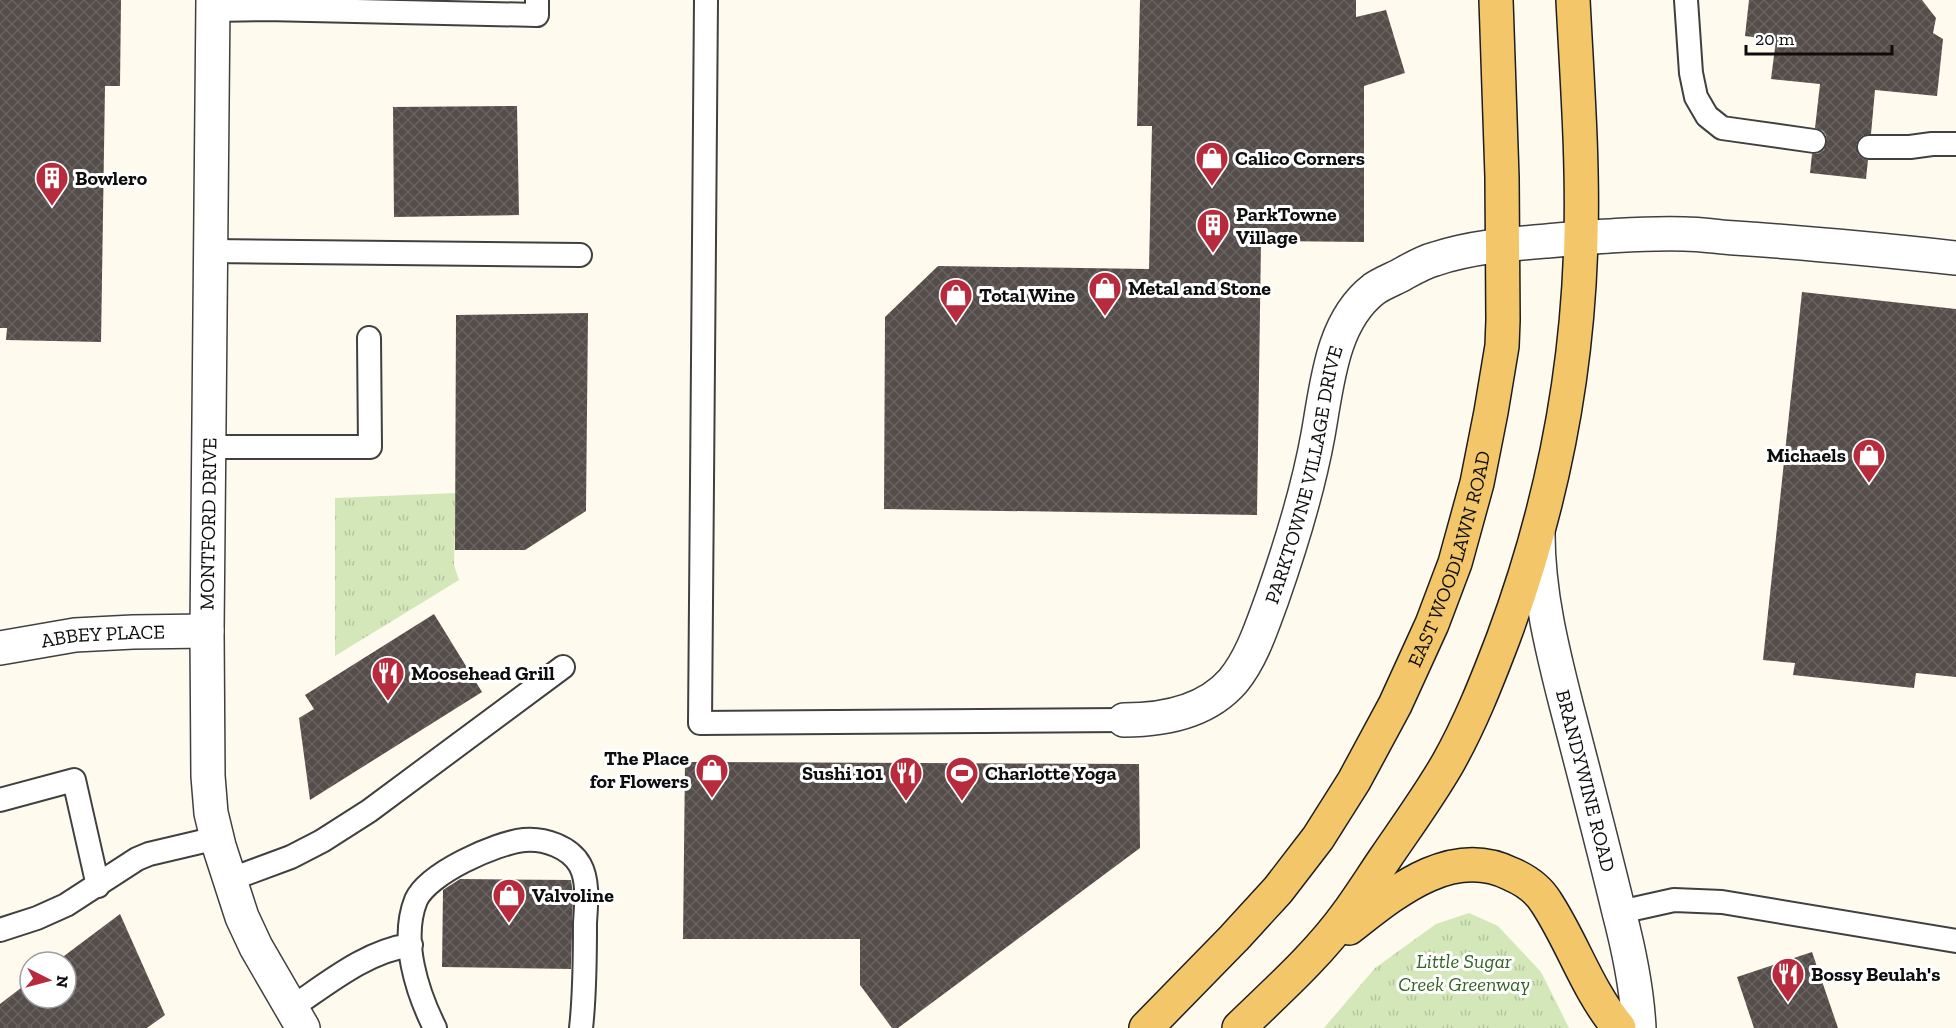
<svg xmlns="http://www.w3.org/2000/svg" width="1956" height="1028" viewBox="0 0 1956 1028" font-family="'Zilla Slab',serif">
<style>
.park{fill:url(#park-tufts)}
.building{fill:url(#building-cross-hatch)}
.lines{fill:none;stroke-linecap:round;stroke-linejoin:round}
.lane-casing{stroke:#404040;stroke-width:26}
.street-casing{stroke:#404040;stroke-width:36}
.primary-casing{stroke:#1e1e1e;stroke-width:36}
.lane{stroke:#fff;stroke-width:22}
.street{stroke:#fff;stroke-width:33}
.primary{stroke:#f3c769;stroke-width:33}
.labels{text-anchor:middle;stroke-width:6;stroke-linejoin:round;paint-order:stroke}
.poi-label{font-size:20px;font-weight:bold;fill:#0d0d0d;stroke:#fff;text-anchor:start}
.street-label{font-size:20px;fill:#0d0d0d;stroke:#fff}
.park-label{font-size:20px;font-style:italic;fill:#336220;stroke:#fff}
</style>
<defs>
<pattern id="park-tufts" width="24" height="20" patternUnits="userSpaceOnUse" patternTransform="scale(1.5)"><rect width="24" height="20" fill="#d4e7b9"/><path d="M3 7l-1-3M5 7V3M7 7l1-3M15 17l-1-3M17 17v-4M19 17l1-3" fill="none" stroke="#b5c59e"/></pattern>
<pattern id="building-cross-hatch" width="8" height="8" patternUnits="userSpaceOnUse" patternTransform="scale(1.5)"><rect width="8" height="8" fill="#554d4a"/><path d="M0 0l8 8M0 8l8-8" fill="none" stroke="#686260"/></pattern>
</defs>
<rect width="100%" height="100%" fill="#fefaee"/>
<path class="park" d="M 456,493 L 454,565 L 459,580 L 335,656 L 335,498 Z
M 1469,913 L 1498,926 L 1541,972 L 1569,1028 L 1324,1028 L 1375,968 L 1436,924 Z"/>
<path class="building" d="M 0,0 L 121,0 L 120,86 L 105,86 L 101,342 L 6,340 L 7,328 L 0,328 Z
M 1140,0 L 1356,0 L 1356,17 L 1386,10 L 1405,73 L 1364,86 L 1364,242 L 1261,241 L 1257,515 L 884,509 L 885,317 L 938,266 L 1149,269 L 1152,126 L 1137,126 Z
M 1749,0 L 1922,0 L 1936,18 L 1933,33 L 1943,39 L 1937,96 L 1875,90 L 1871,134 L 1862,136 L 1858,140 L 1856,146 L 1858,154 L 1862,158 L 1868,160 L 1866,179 L 1810,173 L 1812,154 L 1818,154 L 1824,150 L 1827,142 L 1826,135 L 1823,131 L 1815,128 L 1820,84 L 1771,79 L 1776,40 L 1745,36 Z
M 517,106 L 519,215 L 394,217 L 393,107 Z
M 1802,292 L 1956,309 L 1956,677 L 1916,673 L 1914,688 L 1793,675 L 1795,663 L 1763,660 Z
M 588,313 L 586,511 L 525,550 L 455,550 L 456,315 Z
M 434,614 L 482,692 L 310,800 L 299,718 L 314,709 L 305,695 Z
M 685,762 L 1139,764 L 1140,848 L 898,1028 L 892,1028 L 860,985 L 860,939 L 683,939 Z
M 460,879 L 571,880 L 573,894 L 571,969 L 442,967 L 443,890 Z
M 120,914 L 165,1015 L 147,1028 L 0,1028 L 0,1004 L 30,981 L 30,998 L 66,998 L 66,962 L 56,962 Z
M 1812,952 L 1838,1028 L 1754,1028 L 1737,977 Z"/>
<g class="lines">
<g class="lane-casing">
<path id="lane" d="M 706,0 L 700,723 L 1124,720
M 1686,0 L 1691,73 L 1696,97 L 1707,116 L 1722,128 L 1814,141
M 213,10 L 266,9 L 537,15 L 537,0
M 1869,147 L 1910,147 L 1932,144 L 1956,144
M 211,251 L 580,255
M 209,447 L 370,447 L 369,338
M 0,800 L 74,780 L 98,886
M 229,880 L 291,857 L 322,841 L 369,811 L 563,667
M 1620,912 L 1674,900 L 1722,902 L 1956,941
M 0,930 L 37,918 L 66,905 L 137,859 L 149,854 L 217,838
M 291,1008 C 327,984 366,951 411,945
M 435,1028 C 417,992 400,940 416,900 C 428,873 496,843 524,840 C 544,838 570,847 580,865 C 589,881 586,905 585,923 C 585,958 585,993 581,1028"/>
</g>
<g class="street-casing">
<g id="street">
<path d="M 213,0 L 207,631 L 208,776 L 211,813 L 219,846 L 242,917 L 256,947 L 303,1028"/>
<path id="s1" d="M 1538,534 C 1538,592 1552,649 1566,704 C 1584,773 1602,842 1619,912 C 1629,950 1637,989 1639,1028"/>
<path id="s2" d="M 0,648 L 75,635 L 133,632 L 207,631"/>
<path id="s3" d="M 1124,720 C 1162,720 1206,712 1233,681 C 1252,658 1262,626 1272,599 C 1291,545 1308,490 1318,435 C 1327,386 1331,322 1374,289 C 1381,284 1391,280 1399,276 C 1410,270 1423,262 1435,259 C 1471,247 1510,244 1547,241 C 1593,237 1638,233 1684,234 C 1701,234 1718,237 1735,238 C 1809,243 1882,250 1956,258"/>
</g>
</g>
<g class="primary-casing">
<g id="primary">
<path d="M 1349,928 C 1394,893 1451,844 1511,874 C 1525,880 1538,889 1546,902 C 1573,943 1587,990 1619,1028"/>
<path id="s4" d="M 1146,1028 L 1234,938 L 1278,890 L 1318,838 L 1354,781 L 1395,705 L 1432,624 L 1455,563 L 1477,483 L 1491,412 L 1502,346 L 1503,320 L 1502,177 L 1496,0"/>
<path d="M 1239,1028 C 1277,991 1317,956 1348,913 C 1361,895 1373,876 1386,857 C 1407,826 1429,796 1448,763 C 1470,724 1487,681 1503,639 C 1551,510 1578,375 1581,237 C 1583,158 1577,79 1573,0"/>
</g>
</g>
<use href="#lane" class="lane"/>
<use href="#street" class="street"/>
<use href="#primary" class="primary"/>
</g>
<defs>
<g id="shop-pin" transform="scale(1.725)"><path d="M0 17L-7.5 6A9.5 9.5 0 1 1 7.5 6Z" fill="#b72b3c" stroke="#fff"/><path d="M-5-2.5h2.3a2.7 3.5 0 0 1 5.4 0H5L5.5 6h-11ZM-1.5-2.5h3a1.5 2.3 0 0 0-3 0Z" fill="#fff"/></g>
<g id="building-pin" transform="scale(1.725)"><path d="M0 17L-7.5 6A9.5 9.5 0 1 1 7.5 6Z" fill="#b72b3c" stroke="#fff"/><path d="M-4-6H4V6H1V3H-1V6H-4ZM-2.5-4.3h1.7v1.8h-1.7ZM.8-4.3h1.7v1.8H.8ZM-2.5-1h1.7V.8h-1.7ZM.8-1h1.7V.8H.8Z" fill="#fff"/></g>
<g id="restaurant-pin" transform="scale(1.725)"><path d="M0 17L-7.5 6A9.5 9.5 0 1 1 7.5 6Z" fill="#b72b3c" stroke="#fff"/><path d="M-5-6h1v4h1v-4h1v4h1v-4h1v5L-1.5 .5V6h-2V.5L-5-1ZM5-6V6H3V1.5H1.5Q1.5-4 5-6Z" fill="#fff"/></g>
<g id="stadium-pin" transform="scale(1.725)"><path d="M0 17L-7.5 6A9.5 9.5 0 1 1 7.5 6Z" fill="#b72b3c" stroke="#fff"/><path d="M0-5a6.5 5 0 1 0 0 10a6.5 5 0 1 0 0-10ZM-3.5-1.8h7v3.6h-7Z" fill="#fff"/></g>
</defs>
<g fill-rule="evenodd">
<use href="#shop-pin" x="1212" y="158"/>
<use href="#building-pin" x="52" y="178"/>
<use href="#building-pin" x="1213" y="225"/>
<use href="#shop-pin" x="1105" y="288"/>
<use href="#shop-pin" x="956" y="295"/>
<use href="#shop-pin" x="1869" y="455"/>
<use href="#restaurant-pin" x="388" y="673"/>
<use href="#shop-pin" x="712" y="770"/>
<use href="#restaurant-pin" x="906" y="773"/>
<use href="#stadium-pin" x="962" y="773"/>
<use href="#shop-pin" x="509" y="895"/>
<use href="#restaurant-pin" x="1788" y="974"/>
</g>
<g class="labels">
<g class="poi-label">
<text x="1235" y="165">Calico Corners</text>
<text x="75" y="185">Bowlero</text>
<text x="1236" y="221">ParkTowne<tspan x="1236" dy="23">Village</tspan></text>
<text x="1128" y="295">Metal and Stone</text>
<text x="979" y="302">Total Wine</text>
<text x="1846" y="462" text-anchor="end">Michaels</text>
<text x="411" y="680">Moosehead Grill</text>
<text x="689" y="765" text-anchor="end">The Place<tspan x="689" dy="23">for Flowers</tspan></text>
<text x="883" y="780" text-anchor="end">Sushi 101</text>
<text x="985" y="780">Charlotte Yoga</text>
<text x="532" y="902">Valvoline</text>
<text x="1811" y="981">Bossy Beulah's</text>
</g>
<g class="street-label">
<text dy="7" stroke="none"><textPath href="#s3" startOffset="339">PARKTOWNE VILLAGE DRIVE</textPath></text>
<text transform="translate(208 524) rotate(-89)" y="7">MONTFORD DRIVE</text>
<text dy="7" stroke="none"><textPath href="#s4" startOffset="567">EAST WOODLAWN ROAD</textPath></text>
<text dy="7" stroke="none"><textPath href="#s2" startOffset="104">ABBEY PLACE</textPath></text>
<text dy="7" stroke="none"><textPath href="#s1" startOffset="252">BRANDYWINE ROAD</textPath></text>
</g>
<g class="park-label">
<text x="1464" y="968">Little Sugar<tspan x="1464" dy="23">Creek Greenway</tspan></text>
</g>
</g>
<g transform="translate(48 980) rotate(96)"><circle r="28" fill="#ffffff" stroke="#9e9e9e" stroke-width="1.5"/>
<path d="M0-4.5L10 22L0 15L-10 22Z" fill="#b72b3c"/>
<text y="-9" font-size="16" font-weight="bold" text-anchor="middle" fill="#0d0d0d">N</text>
</g>
<path d="M1746 45v9h146v-9" fill="none" stroke="#0d0d0d" stroke-width="3"/>
<text x="1755" y="45" font-size="18" fill="#0d0d0d" stroke="#ffffff" stroke-width="4.5" paint-order="stroke">20 m</text>
</svg>
